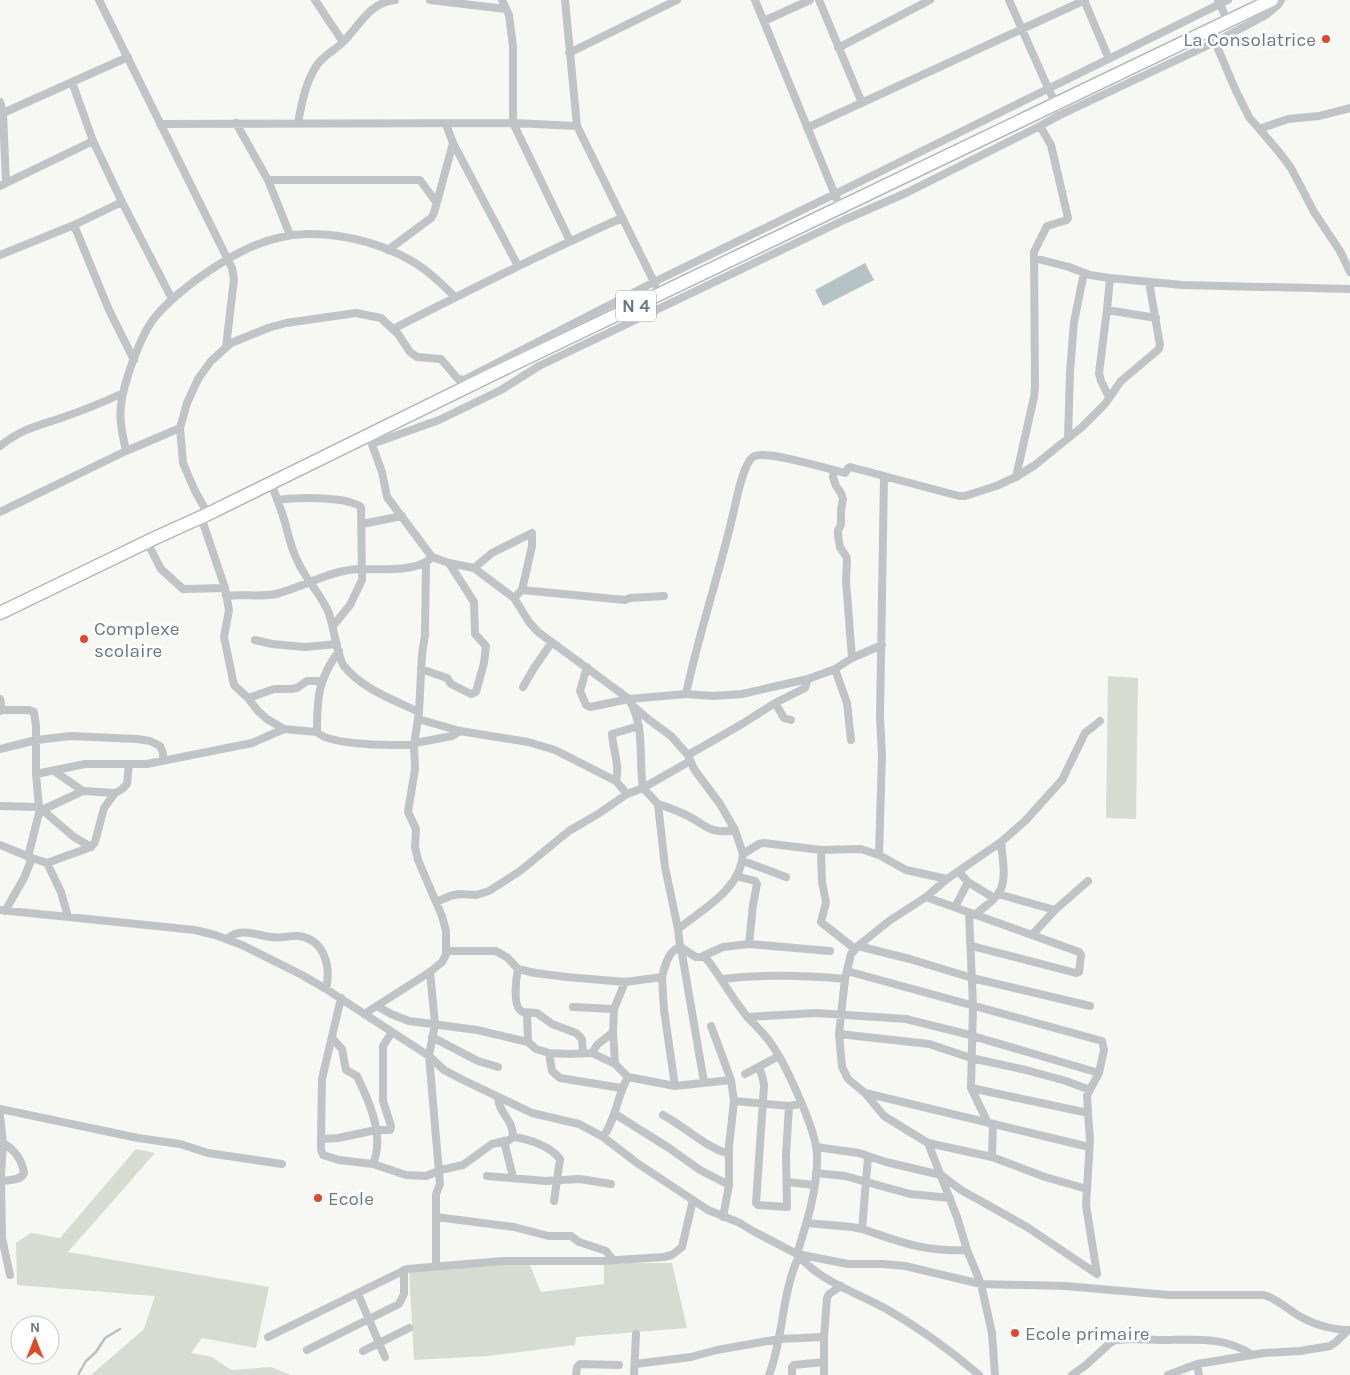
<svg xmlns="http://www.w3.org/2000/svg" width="1350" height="1375" viewBox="0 0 1350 1375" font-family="Karla,sans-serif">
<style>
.green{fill:#d7dcd3}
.water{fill:#b5c3c6}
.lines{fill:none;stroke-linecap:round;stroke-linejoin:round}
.stream{stroke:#b5c3c6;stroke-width:2.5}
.trunk-casing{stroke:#b3b7ba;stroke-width:15}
.minor{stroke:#c0c4c7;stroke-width:8}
.trunk{stroke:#fff;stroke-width:12}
.poi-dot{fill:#e0482a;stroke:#fff;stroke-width:2}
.labels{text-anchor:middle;stroke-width:5;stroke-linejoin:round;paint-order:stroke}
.shield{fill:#fff;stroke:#94a1a9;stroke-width:1}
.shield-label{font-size:18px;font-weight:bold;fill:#667984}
.poi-label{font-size:19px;fill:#667984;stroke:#fff;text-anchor:start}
</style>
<rect width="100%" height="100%" fill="#f7f7f4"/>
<path class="green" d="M 1108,676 L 1138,678 L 1136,819 L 1106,818 Z
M 136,1149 L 155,1153 L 68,1252 L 269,1287 L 256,1348 L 202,1338 L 191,1353 L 212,1357 L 231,1370 L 271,1367 L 291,1375 L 91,1375 L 144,1329 L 155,1296 L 17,1285 L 16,1243 L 31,1233 L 60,1238 Z
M 502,1263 L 529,1263 L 541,1292 L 604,1284 L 604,1263 L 672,1263 L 687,1328 L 576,1337 L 575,1345 L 488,1356 L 414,1360 L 409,1271 Z"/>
<path class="water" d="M 865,263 L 874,280 L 823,306 L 815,290 Z"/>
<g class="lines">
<path class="stream" d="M 78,1375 L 86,1361 L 96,1352 L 105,1338 L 120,1329"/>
<g class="trunk-casing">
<path id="trunk" d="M 0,613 L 157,537 L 208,514 L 493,374 L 1272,0"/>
</g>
<path class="minor" d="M 99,0 L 232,268 L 234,279 L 226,347
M 315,0 L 343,42
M 430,0 L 506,9
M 502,0 L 509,15 L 513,46 L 513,123 L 570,241
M 565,0 L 577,126 L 655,284
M 755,0 L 840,207
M 819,0 L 862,103
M 1009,0 L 1048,88 L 1056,104
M 1084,0 L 1109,59
M 1218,0 L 1228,22
M 764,21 L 810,0
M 1215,42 L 1236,91 L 1249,117 L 1279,152 L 1291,168 L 1314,212 L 1340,251 L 1350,272
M 838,48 L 930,0
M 569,53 L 677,0
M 72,82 L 93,141 L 122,202 L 172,299
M 0,102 L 3,113 L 6,183
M 3,113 L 128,57
M 236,123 L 268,180 L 290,235
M 298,123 C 302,102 305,83 317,65 C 323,56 335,50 343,42 C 359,26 370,2 395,0
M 160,124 L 513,123 L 577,126
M 446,124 L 453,143 L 518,266
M 807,128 L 1085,0
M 1259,129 L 1288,119 L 1319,116 L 1350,108
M 268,180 L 420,180 L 436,202
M 0,186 L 93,141
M 74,225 L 109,310 L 134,360
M 388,250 L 431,218 L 434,213 L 453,143
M 0,255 L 74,225 L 122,202
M 1034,258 L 1069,267 L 1090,275 L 1110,278 L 1182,285 L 1350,289
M 1110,278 L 1107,310 L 1156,318
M 1107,310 L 1099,373 L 1101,381 L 1109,397
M 393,329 C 469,290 544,252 622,218
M 1068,438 L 1070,372 L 1074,322 L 1084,273
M 370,439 L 382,472 L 387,497 L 432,557 L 449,563 L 474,568 L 514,598 L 529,622 L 538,632 L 629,699 C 646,730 638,756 643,788 L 658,804 L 665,867 L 678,929 L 680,947 L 696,957 L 705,957 C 719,974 729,993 742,1010 C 751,1023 764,1032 772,1045 C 786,1065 816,1130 817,1154 C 818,1188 807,1222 797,1254
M 372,444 L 439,420 L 501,390 L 539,366 L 844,220 L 906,193 L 1040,126 L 1058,116 L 1215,42 L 1266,15 L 1278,5 L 1281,0
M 0,446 C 23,428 38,426 64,417 C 84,410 104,402 123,393
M 126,451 C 123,436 119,422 121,406 C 123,384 139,340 152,321 C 164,305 180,292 196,280 C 229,256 265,235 306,234 C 345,233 389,245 421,267 C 434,276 445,287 455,297
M 834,470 L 845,473 L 848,468 L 850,467 L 959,496 L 965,496 L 996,486 L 1016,477 L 1035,465 L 1082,427 L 1105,404 L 1121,381 L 1159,349 L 1160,345 L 1149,282
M 1016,477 L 1034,397 L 1035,387 L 1034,252 L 1047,226 L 1067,220 L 1068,218 L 1051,145 L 1040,126
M 271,483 C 276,497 282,511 286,526 C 289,539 292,550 298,562 C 306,580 320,593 328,611 C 334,626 337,657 344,666 C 362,689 394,700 419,712
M 277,500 C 296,497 346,496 361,507 L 362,580 L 350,605 L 333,626
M 0,512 L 126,451 L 180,428
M 208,514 L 195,491 L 183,463 L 180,428 L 187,403 L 198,379 L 211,361 L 231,343 L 268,328 L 286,323 L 356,313 L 381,318 L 398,334 L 410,352 L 417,357 L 441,359 L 458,379 L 464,380 L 654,282 L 835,194 L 1228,0
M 201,517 L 225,588 L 229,610 L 224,637 L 234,685 L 248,698 L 258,711 L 267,719 L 284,729
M 362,524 L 402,516
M 147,542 L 161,569 L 183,589 L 225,588
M 474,568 L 492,553 L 532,533 L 532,546 L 522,590 L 514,598
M 522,590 L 625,600 L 630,598 L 664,596
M 226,596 C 242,594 262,597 276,594 C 304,587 332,569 361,569 C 380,569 413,572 429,560
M 255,640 L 272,644 L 305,647 L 337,644
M 587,667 L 580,691 L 586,705 L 590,707 L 629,699 L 686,694 L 713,696 L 742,694 L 808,679 L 835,669 L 852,658 L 882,645
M 421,669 L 447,678 L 451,684 L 471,694 L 476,692 L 484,663 L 486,646 L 475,634 L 474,602 L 449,563
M 835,669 L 847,703 L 851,740
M 523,687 L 534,668 L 552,642
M 686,694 C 699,632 720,572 734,510 C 737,498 743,464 753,457 C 764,449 819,467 834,470 L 833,477 L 836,486 L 841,493 L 843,499 L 841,510 L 841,525 L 838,530 L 838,536 L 840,547 L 847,558 L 846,581 L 852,658
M 248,698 L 274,689 L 291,689 L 297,688 L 307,681 L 321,681
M 0,699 L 1,703 L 0,711
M 775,703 L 784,718 L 791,720
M 633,706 L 648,719 L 671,736 L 688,755 L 694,769 L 720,804 L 735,830 L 743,854
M 1,710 L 29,710 L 34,712 L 36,726 L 36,774 L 39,807 L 74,837 L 91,847
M 418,719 L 460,731 L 528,742 L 555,750 L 616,781 L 627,794
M 317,732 C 317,698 318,679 339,651
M 415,743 L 452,736 L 460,731
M 0,749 L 36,740 L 71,736 L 137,739 L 150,741 L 160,746 L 163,753 L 163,760
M 688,755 L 742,724 L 775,703 L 805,688 L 808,679
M 54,771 L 83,791
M 36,774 L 85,764 L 147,764 L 252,743 L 284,729 L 317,732 C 329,746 395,745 414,745
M 616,781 C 620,765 613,750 612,734 L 639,726
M 658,804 C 666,807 676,810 684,814 C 706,824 708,835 735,830
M 0,806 L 39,807
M 42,810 L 83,791 L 115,793
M 0,845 L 32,858 L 47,863 L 91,847 L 95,842 L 104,808 L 115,793 L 121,790 L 127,784 L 129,764
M 821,850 L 822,882 L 826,902 L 821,922 L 855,949
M 879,855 L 882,755 L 880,717 L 884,476
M 28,857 L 40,809
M 743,861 L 786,877
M 47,863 L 61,892 L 68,917
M 736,876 L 755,881 L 757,884 L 753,905 L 749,944
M 968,882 L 994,898
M 998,894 L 1055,910
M 926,897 L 1079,952 L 1081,955 L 1079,972 L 1076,973 L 972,946
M 436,902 L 450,896 L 459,894 L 476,895 L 489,891 L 520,871 L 569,831 L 598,814 L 627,794 L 643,788 L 690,761
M 955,907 L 968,882 L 959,872
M 0,910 L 195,930 L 215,935 L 242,945 L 302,975 L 326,989 L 429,1056 L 444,1070 L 461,1079 L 532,1113 L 579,1124 L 603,1137 L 637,1163 L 708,1210 L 740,1223 L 751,1230 L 797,1254 L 848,1264 L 883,1264 L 905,1266 L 981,1284 L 1065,1286 L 1169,1295 L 1264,1295 C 1278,1299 1288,1310 1301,1317 C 1315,1325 1334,1330 1350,1330
M 5,911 L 24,878 L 32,858
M 975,915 C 982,908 993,902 998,894 C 1008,881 1002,857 1001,842
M 678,929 C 703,909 741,889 743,854 L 759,844 L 764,843 L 821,850 L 861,849 L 879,855 L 906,870 L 947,879
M 1032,935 L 1055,910 L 1088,881
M 227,939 C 240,927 256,935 271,937 C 280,939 290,935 299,936 C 325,940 331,967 326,989
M 858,946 L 910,959 L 972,978 L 1090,1006
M 681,948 L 704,1082
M 447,951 L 496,951 L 508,958 L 518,969 C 516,978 513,1004 520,1010 C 522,1012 525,1013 527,1014 L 528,1042 L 536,1049 L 549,1053 L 569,1054 L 592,1053 L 615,1064 L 628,1077 L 675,1086 L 731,1080
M 703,956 L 723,947 L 749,944 L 830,951
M 518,969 L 535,973 L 567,977 L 625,982 L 662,977 C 665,966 668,950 681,947
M 847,971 L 1102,1041 L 1104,1050 L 1099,1073 L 1087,1095 L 1088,1113
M 430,972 L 435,1024 L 429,1056 L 440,1184 L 436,1194 L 436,1267
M 662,977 L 664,1010 L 675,1086
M 722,979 C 763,974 803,975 845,979
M 341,998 L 322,1079 L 321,1139 L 321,1150 L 323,1155 L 339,1160 L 373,1164 L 406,1175 L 426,1176 L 441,1170 L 463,1165 L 492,1144 L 509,1140 L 513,1137 C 529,1139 550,1146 560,1159 L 554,1201
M 377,1006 L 391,1014 L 409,1021 L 477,1030 L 528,1042
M 573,1007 L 614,1009
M 523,1012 L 537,1013 L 552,1024 L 576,1033 L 582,1039 L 583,1054
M 364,1014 L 430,972 L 442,962 L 446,955 L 446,931 L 442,916 L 418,860 L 415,847 L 416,829 L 408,812 L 415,769 L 414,745 L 419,712 L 422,654 L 425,635 L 426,562
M 747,1017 L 816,1013 L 906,1019 L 966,1034 L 1099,1073
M 711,1026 L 731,1080 L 734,1101 L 729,1146 L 729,1185 L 723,1217
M 839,1034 L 929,1044 L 971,1058 L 1026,1070 L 1066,1081 L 1090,1090
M 432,1037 L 478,1061 L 498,1067
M 332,1038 L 342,1049 L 346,1070 L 357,1076 C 369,1101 385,1136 373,1164
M 549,1053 L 552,1071 L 560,1078 L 621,1088
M 592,1053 L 597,1045 L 613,1032
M 615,1064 L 613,1032 L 614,1009 L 625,982
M 759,1067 L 763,1079 L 764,1086 L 756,1203 L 758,1205 L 787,1207 L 786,1155 L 789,1106
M 745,1074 L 779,1056
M 971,1088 L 988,1123
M 865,1093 L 1089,1147
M 498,1097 C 499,1115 513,1118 513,1137
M 734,1101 L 789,1106 L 801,1104
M 0,1109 L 138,1138 L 180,1144 L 208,1153 L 282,1164
M 615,1114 L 669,1148 L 700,1170 L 729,1185
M 663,1115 C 687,1128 703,1146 729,1154
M 0,1116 L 3,1143 L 1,1177 L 2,1238 L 10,1275
M 603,1137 C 617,1117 616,1098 628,1077
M 321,1139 L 338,1138 L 376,1130 L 390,1130 L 391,1126 L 383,1101 L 383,1046 L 392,1032
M 504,1141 L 513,1177
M 928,1143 L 992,1157 L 1045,1177 L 1087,1189
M 816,1147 L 859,1153 L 886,1162 L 941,1175 L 961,1190 L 1027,1227 L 1097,1274 L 1086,1205 L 1090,1140 L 1088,1113 L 971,1088 L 973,1005 L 969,913
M 868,1157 L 862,1229 C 901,1242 924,1252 967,1250
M 992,1157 L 993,1124
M 816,1173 L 845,1176 L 910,1194 L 950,1198
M 487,1176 L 546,1181 L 580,1179 L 611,1184
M 1,1181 C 9,1180 21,1181 24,1173 C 22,1160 15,1150 3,1143
M 787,1182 L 814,1185
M 436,1217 L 514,1227 L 548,1236 L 571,1236 L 579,1242 L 606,1251 L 613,1260
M 807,1223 L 852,1227 L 862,1229
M 797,1254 C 820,1282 858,1293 888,1310 C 921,1329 950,1350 979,1375
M 358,1294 L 385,1357
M 268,1337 L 407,1269 L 503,1261 L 601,1261 L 664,1257 L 672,1255 L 682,1247 L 693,1200
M 307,1350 L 399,1304 L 404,1294 L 404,1270
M 363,1351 L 409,1328
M 635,1364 L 691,1357 L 717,1350 L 779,1339 L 824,1337
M 1197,1364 L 1199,1375
M 576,1375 L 577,1367 L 580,1364 L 619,1365
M 634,1375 L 636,1334
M 769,1375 C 784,1337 781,1294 799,1256
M 792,1375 L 792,1367 L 794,1365 L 824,1362
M 824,1375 L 824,1337 L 827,1298 L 829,1294 L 841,1286
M 995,1375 L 992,1333 L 981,1284 L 967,1250 L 957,1217 L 928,1143 L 884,1116 L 865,1093 L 848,1079 L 842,1067 L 839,1034 L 845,979 L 851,954 L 858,946 L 889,921 L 926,897 L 947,879 L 1001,842 L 1025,821 L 1062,780 L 1085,733 L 1100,721
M 1072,1375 L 1086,1365 L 1110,1343 L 1116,1340 C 1132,1338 1147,1340 1163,1340 C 1195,1340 1225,1336 1252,1355
M 1168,1375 L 1197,1364 L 1264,1353 L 1300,1351 L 1330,1346 L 1336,1342 L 1347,1331"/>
<use href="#trunk" class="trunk"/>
</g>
<g class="poi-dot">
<circle cx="1326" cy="39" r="5"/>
<circle cx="84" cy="639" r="5"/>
<circle cx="318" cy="1198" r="5"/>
<circle cx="1015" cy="1333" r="5"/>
</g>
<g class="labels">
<rect class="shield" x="616" y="290.5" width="40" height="31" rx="4"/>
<g class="shield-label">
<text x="636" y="312">N 4</text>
</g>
<g class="poi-label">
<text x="1316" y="46" text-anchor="end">La Consolatrice</text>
<text x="94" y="635">Complexe<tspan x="94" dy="22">scolaire</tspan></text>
<text x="328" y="1205">Ecole</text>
<text x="1025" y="1340">Ecole primaire</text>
</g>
</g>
<g transform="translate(35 1340)"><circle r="24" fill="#ffffff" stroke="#c2c9ce"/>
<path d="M0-4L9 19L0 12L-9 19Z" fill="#e0482a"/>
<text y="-8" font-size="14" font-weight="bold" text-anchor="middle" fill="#667984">N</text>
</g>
</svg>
